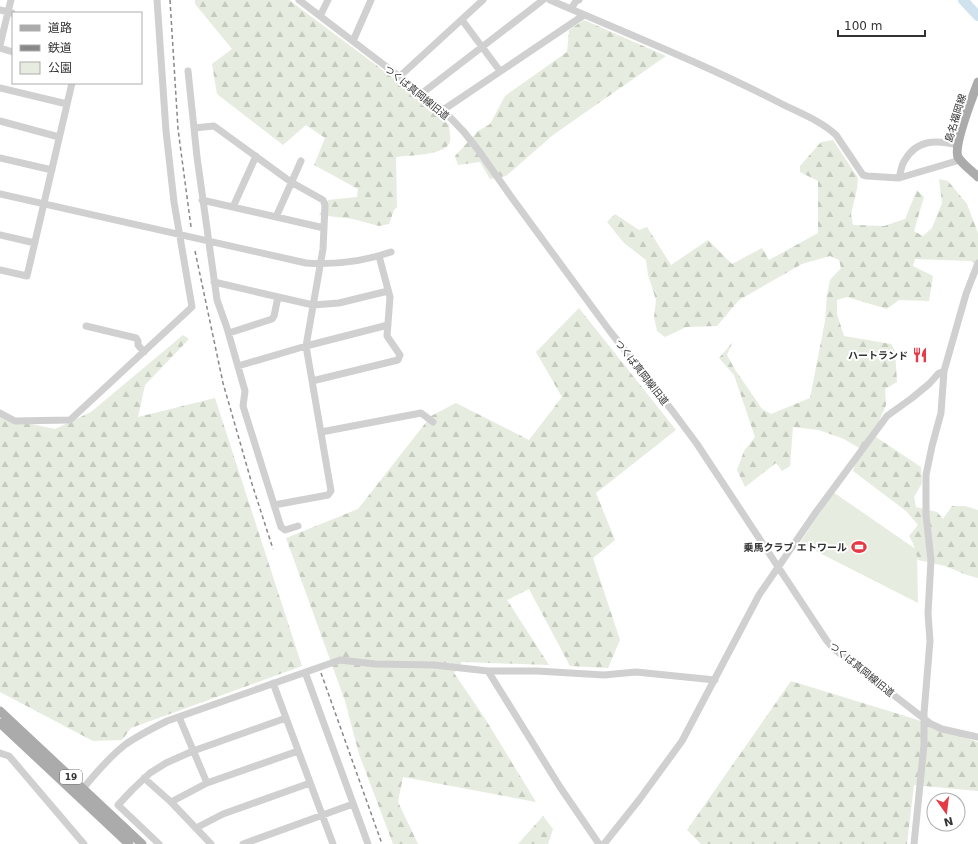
<svg xmlns="http://www.w3.org/2000/svg" width="978" height="844" viewBox="0 0 978 844" font-family="'DejaVu Sans','Noto Sans JP',sans-serif">
<style>
.green{fill:#e6ecdf}
.forest{fill:url(#forest-firs)}
.lines{fill:none;stroke-linecap:round;stroke-linejoin:round}
.river{stroke:#cfe2ee;stroke-width:10}
.minor{stroke:#d0d0d0;stroke-width:7}
.major{stroke:#ababab;stroke-width:9}
.rail{stroke:#888;stroke-width:1.5;stroke-dasharray:4 3;stroke-linecap:butt}
.labels{text-anchor:middle;stroke-width:4;stroke-linejoin:round;paint-order:stroke}
.shield{fill:#fff;stroke:#707070;stroke-width:1}
.shield-label{font-size:9px;font-weight:bold;fill:#333}
.street-label{font-size:10px;fill:#333;stroke:#fff}
.poi-label{font-size:10px;font-weight:bold;fill:#333;stroke:#fff;text-anchor:end}
</style>
<defs>
<pattern id="forest-firs" width="22" height="20" patternUnits="userSpaceOnUse"><rect width="22" height="20" fill="#e6ecdf"/><path d="M5 1l3.5 6h-7zM16 11l3.5 6h-7z" fill="#c6cbc0"/></pattern>
</defs>
<rect width="100%" height="100%" fill="#fff"/>
<path class="green" d="M 833,492 L 917,550 L 918,603 L 800,543 Z"/>
<path class="forest" d="M 195,0 L 289,0 L 424,101 L 449,125 C 449,130 451,137 450,141 C 447,156 408,155 396,157 L 397,207 L 394,210 L 389,224 L 379,226 L 353,219 L 319,215 L 328,200 L 357,197 L 358,189 L 314,165 L 325,138 L 306,125 L 283,145 L 217,94 L 212,64 L 232,49 L 195,4 Z
M 584,20 L 666,56 L 553,135 L 506,176 L 490,179 L 480,162 L 458,165 L 455,156 L 478,131 L 490,124 L 505,96 L 567,52 L 569,30 Z
M 833,140 L 858,178 L 857,189 L 851,214 L 853,225 L 884,226 L 905,219 L 917,190 L 924,197 L 914,231 L 923,236 L 932,228 L 942,203 L 939,179 L 948,181 L 967,204 L 978,233 L 978,265 L 971,261 L 915,259 L 913,266 L 933,276 L 929,301 L 899,300 L 887,309 L 847,297 L 837,300 L 837,314 L 844,336 L 891,344 L 895,351 L 897,382 L 885,389 L 886,405 L 873,435 L 921,467 L 922,483 L 914,497 L 916,507 L 937,512 L 943,519 L 952,506 L 965,506 L 978,510 L 978,578 L 967,575 L 945,566 L 918,560 L 913,543 L 909,536 L 918,525 L 906,511 L 853,471 L 859,448 L 844,439 L 819,430 L 793,427 L 790,466 L 782,471 L 776,463 L 745,487 L 737,470 L 744,451 L 755,437 L 734,375 L 719,358 L 732,343 L 727,355 L 734,368 L 762,409 L 771,414 L 810,398 L 825,321 L 827,295 L 830,280 L 841,268 L 839,260 L 830,256 L 802,264 L 739,300 L 717,326 L 686,327 L 665,337 L 657,331 L 654,317 L 656,300 L 648,275 L 646,260 L 624,243 L 607,222 L 615,214 L 639,230 L 647,227 L 671,265 L 708,240 L 732,264 L 762,248 L 769,260 L 818,233 L 818,181 L 800,172 L 800,166 L 821,142 Z
M 579,308 L 676,430 L 596,493 L 615,540 L 593,558 L 620,640 L 608,668 L 570,666 L 529,589 L 507,600 L 549,665 L 462,662 L 454,673 L 484,717 L 536,802 L 403,777 L 398,802 L 418,844 L 393,844 L 359,754 L 345,701 L 286,538 L 358,509 L 431,416 L 456,403 L 529,440 L 562,397 L 536,352 Z
M 183,335 L 189,339 L 145,385 L 138,417 L 215,398 L 302,666 L 131,728 L 122,740 L 93,741 L 0,692 L 0,414 L 7,419 L 55,429 L 91,412 Z
M 791,681 L 915,719 L 978,742 L 978,791 L 914,785 L 907,844 L 701,844 L 687,830 Z
M 543,816 L 553,829 L 548,844 L 518,844 Z"/>
<g class="lines">
<path class="river" d="M 963,0 L 978,16"/>
<path class="minor" d="M 11,0 L 8,12 L 12,13
M 299,0 L 443,110 L 464,132 L 479,151 L 512,198 L 609,330 L 674,413 L 697,444 L 827,641 L 834,649 L 931,724 L 942,729 L 978,737
M 550,0 C 626,33 704,64 778,102 C 797,112 820,120 836,135 L 863,175 L 867,176 L 899,178 L 960,160
M 571,9 L 576,1 L 579,0
M 0,10 L 8,12 L 0,45
M 320,16 L 328,0
M 462,20 L 500,71
M 353,41 L 371,0
M 0,48 L 13,52
M 188,71 L 197,157 L 217,300 L 227,328 L 245,391 L 243,406 L 281,527 L 285,530 L 298,526
M 399,77 L 483,0
M 0,88 L 67,104
M 421,94 L 543,0
M 443,110 L 584,15
M 0,121 L 59,137
M 194,128 L 214,126 L 291,182 L 323,200 L 325,205 L 323,249 L 306,346 L 331,491 L 328,495 L 274,505
M 0,158 L 52,170
M 899,178 C 901,172 901,165 905,160 C 917,139 937,140 957,145
M 0,194 L 306,263 C 335,265 362,262 391,252
M 202,200 L 324,228
M 233,207 L 256,156
M 276,217 L 301,161
M 0,235 L 35,243
M 0,270 L 27,276 L 72,83
M 214,282 L 313,305 L 339,303 L 384,292
M 86,326 L 136,338 L 138,341 L 138,345 L 144,352
M 229,333 L 272,319 L 274,316 L 278,297
M 238,366 L 306,346 L 388,325
M 312,381 L 398,360 L 400,355 L 387,336 L 390,297 L 379,256
M 0,413 L 15,421 L 70,420 L 192,307 L 174,202 L 166,131 L 157,0
M 321,432 L 421,413 L 433,422
M 488,671 L 560,787 L 599,844
M 305,672 L 368,844
M 273,683 L 333,844
M 179,717 L 207,783
M 0,753 L 9,756 L 15,763 L 84,844
M 144,778 L 171,802 L 211,844
M 81,791 C 94,775 109,757 126,744 C 139,735 153,728 167,721 L 340,660 L 375,664 L 434,665 L 488,671 L 537,671 L 604,675 L 636,672 L 715,680
M 171,802 L 207,783 L 298,751
M 196,828 L 223,814 L 310,783
M 159,844 L 118,805 L 132,790 L 150,773 L 166,763 L 193,751 L 286,718
M 243,844 L 353,804
M 604,844 L 639,800 L 682,741 L 759,595 L 816,512 L 887,416 L 912,398 L 929,384 L 938,374 L 944,371
M 914,844 L 924,745 L 924,713 L 930,641 L 928,613 L 931,560 L 926,515 L 926,475 L 932,446 L 941,413 L 944,371 L 966,294 L 978,263"/>
<path class="major" d="M 978,82 C 973,96 953,145 958,157 C 962,164 972,171 978,177
M 0,711 L 142,844
M 0,723 L 129,844"/>
<path class="rail" d="M 170,0 L 178,129 L 191,227
M 195,251 L 223,383 L 252,484 L 273,549
M 321,673 L 382,844"/>
</g>
<defs>
<g id="restaurant-bare" transform="scale(1.2)"><path d="M-5-6h1v4h1v-4h1v4h1v-4h1v5L-1.5 .5V6h-2V.5L-5-1ZM5-6V6H3V1.5H1.5Q1.5-4 5-6Z" fill="#e63946" stroke="#fff" stroke-width="2.5" paint-order="stroke"/></g>
<g id="stadium-bare" transform="scale(1.2)"><path d="M0-5a6.5 5 0 1 0 0 10a6.5 5 0 1 0 0-10ZM-3.5-1.8h7v3.6h-7Z" fill="#e63946" stroke="#fff" stroke-width="2.5" paint-order="stroke"/></g>
</defs>
<g fill-rule="evenodd">
<use href="#restaurant-bare" x="920" y="355"/>
<use href="#stadium-bare" x="859" y="547"/>
</g>
<g class="labels">
<rect class="shield" x="60" y="770" width="22" height="14" rx="3"/>
<g class="shield-label">
<text x="71" y="780">19</text>
</g>
<g class="street-label">
<text transform="translate(417 92) rotate(39)" y="4">つくば真岡線旧道</text>
<text transform="translate(955 118) rotate(-73)" y="4">島名福岡線</text>
<text transform="translate(642 372) rotate(52)" y="4">つくば真岡線旧道</text>
<text transform="translate(862 669) rotate(39)" y="4">つくば真岡線旧道</text>
</g>
<g class="poi-label">
<text x="908" y="359">ハートランド</text>
<text x="847" y="551">乗馬クラブ エトワール</text>
</g>
</g>
<rect x="12" y="12" width="130" height="72" fill="#ffffff" stroke="#adadad"/>
<rect x="20" y="25" width="20" height="6" fill="#ababab" stroke="#adadad"/>
<text x="48" y="32" font-size="12" fill="#333333">道路</text>
<rect x="20" y="45" width="20" height="6" fill="#888888" stroke="#adadad"/>
<text x="48" y="52" font-size="12" fill="#333333">鉄道</text>
<rect x="20" y="62" width="20" height="12" fill="#e6ecdf" stroke="#adadad"/>
<text x="48" y="72" font-size="12" fill="#333333">公園</text>
<g transform="translate(946 812) rotate(166)"><circle r="19" fill="#ffffff" stroke="#adadad"/>
<path d="M0-3L7 15L0 10L-7 15Z" fill="#e63946"/>
<text y="-6" font-size="11" font-weight="bold" text-anchor="middle" fill="#333333">N</text>
</g>
<path d="M838 30v6h87v-6" fill="none" stroke="#333333" stroke-width="2"/>
<text x="844" y="30" font-size="12" fill="#333333" stroke="#ffffff" stroke-width="3" paint-order="stroke">100 m</text>
</svg>
